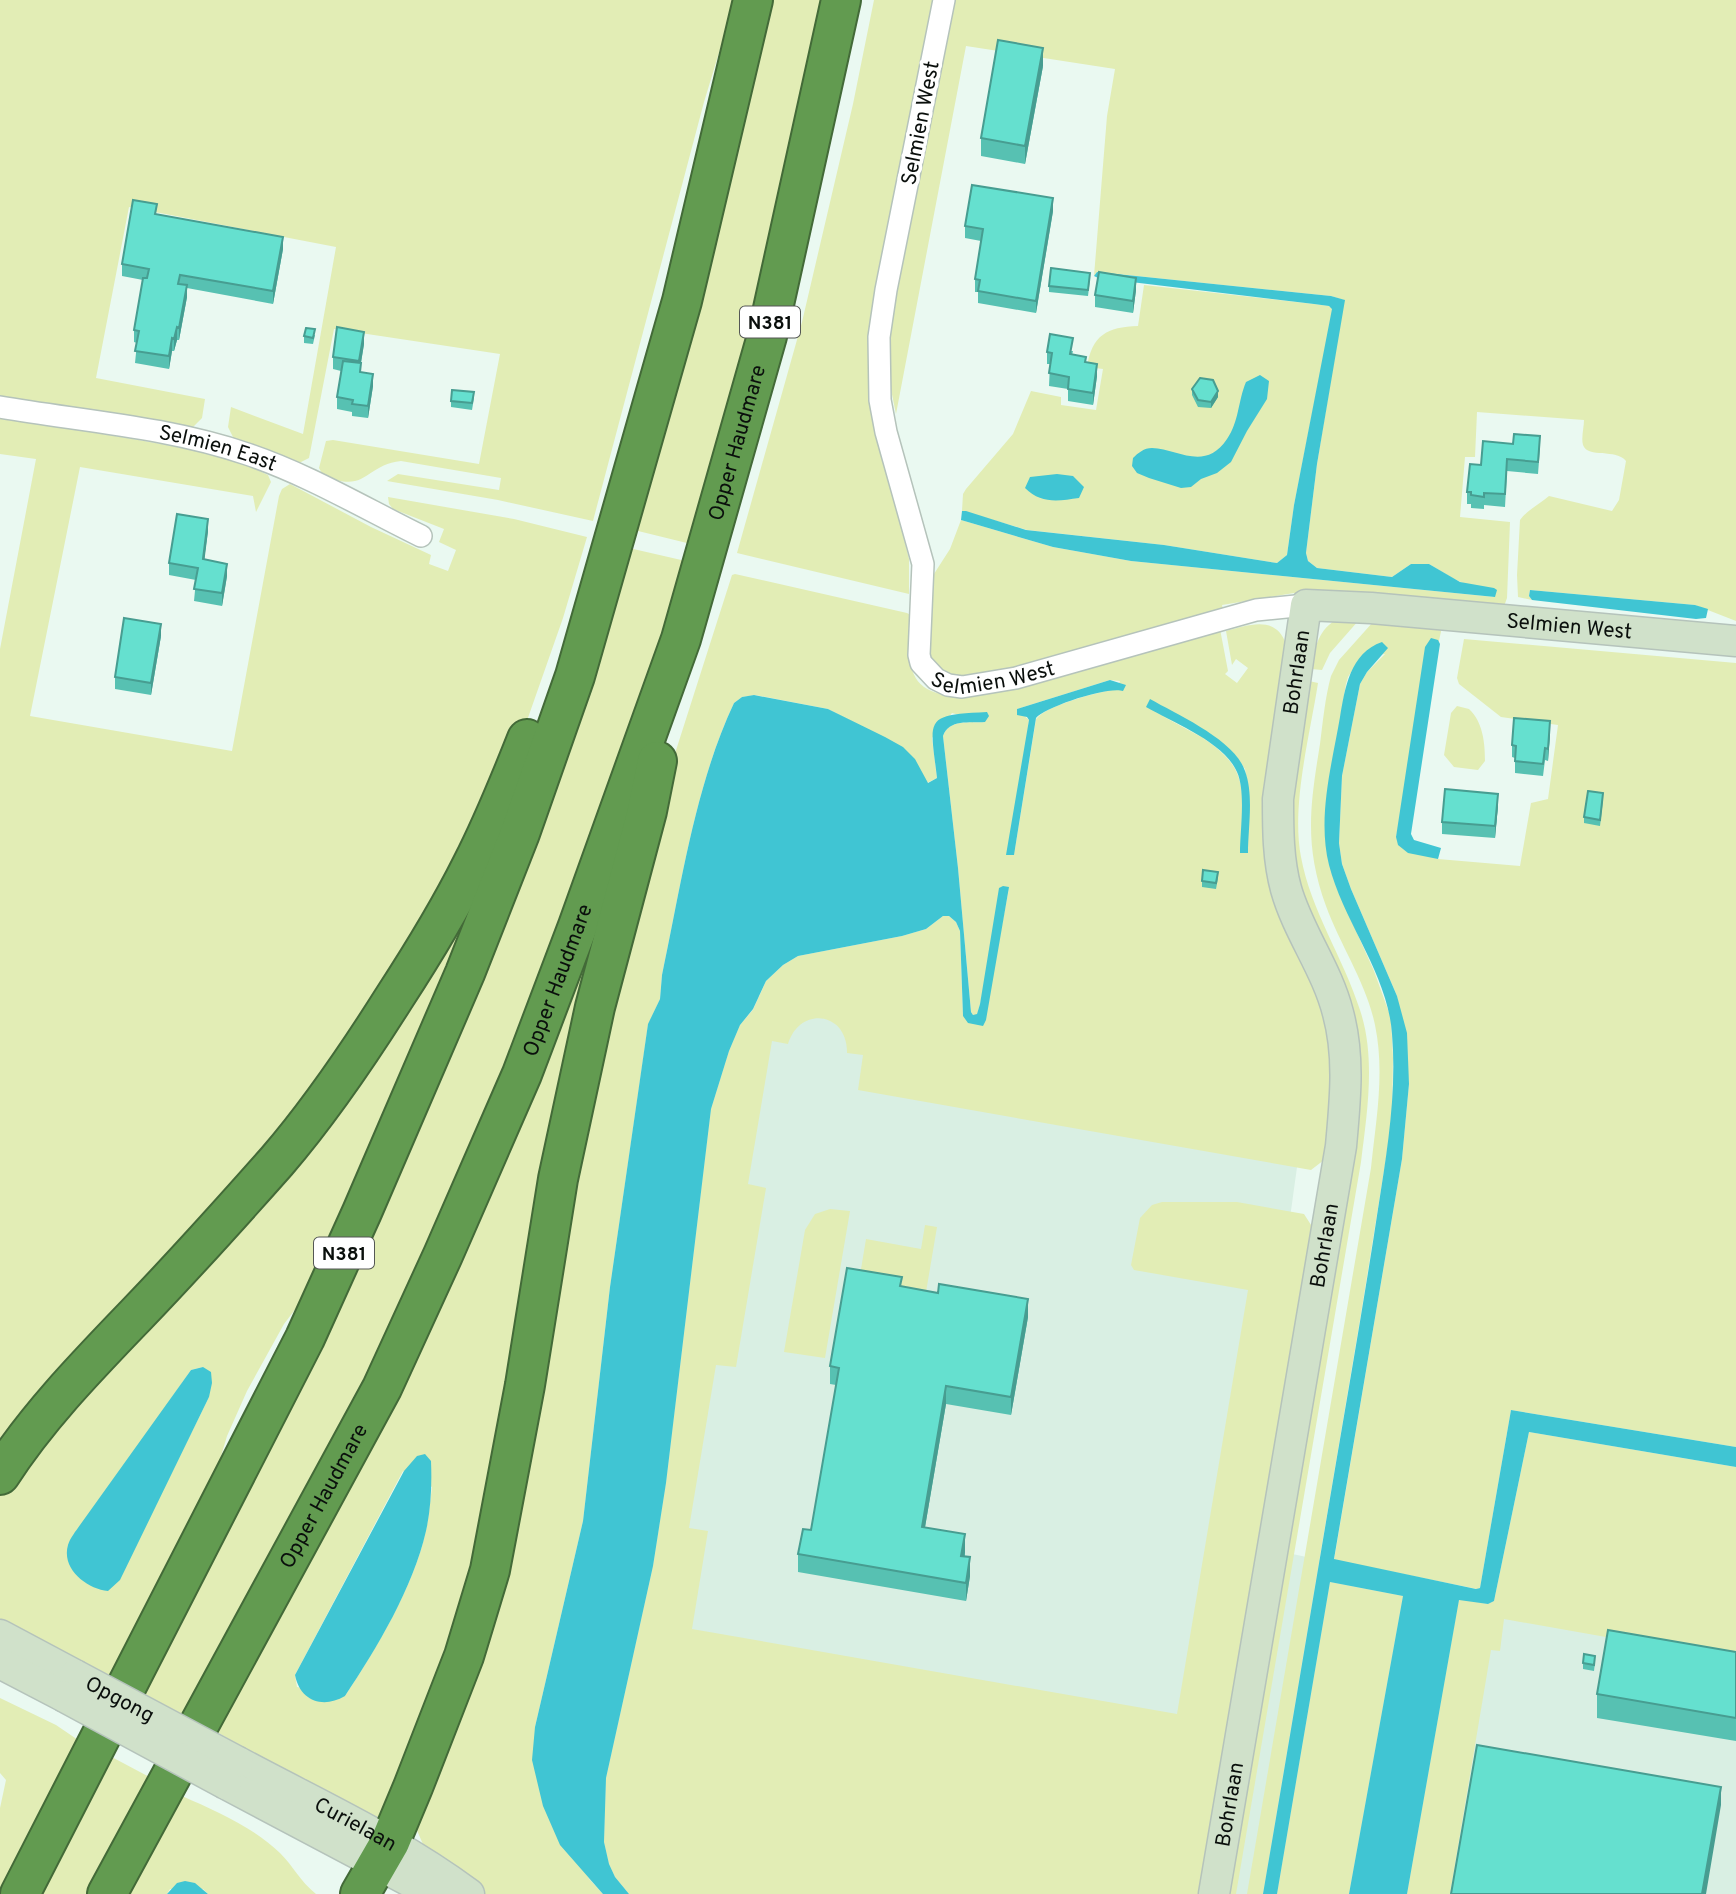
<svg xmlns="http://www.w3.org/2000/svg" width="1736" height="1894" viewBox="0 0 1736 1894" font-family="Overpass,sans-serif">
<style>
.built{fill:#d9efe3}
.green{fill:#e2edb5;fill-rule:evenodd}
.water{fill:#40c5d3}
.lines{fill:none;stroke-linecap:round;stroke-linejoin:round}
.street-casing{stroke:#b5c3bb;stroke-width:24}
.secondary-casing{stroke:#b5c3bb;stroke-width:33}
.highway-casing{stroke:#436a38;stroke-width:42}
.street{stroke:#fff;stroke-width:21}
.secondary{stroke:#d0e1ca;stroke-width:30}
.highway{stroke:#629b50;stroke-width:38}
.secondary-bridge-casing{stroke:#b5c3bb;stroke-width:33;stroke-linecap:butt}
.secondary-bridge{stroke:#d0e1ca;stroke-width:30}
.wall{fill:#57c1b2}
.shaded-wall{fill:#479d91}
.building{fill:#65e0cf;stroke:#479d91;stroke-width:2}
.labels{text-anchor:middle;stroke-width:7;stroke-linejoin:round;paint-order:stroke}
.shield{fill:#fff;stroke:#545755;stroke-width:2}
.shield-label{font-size:19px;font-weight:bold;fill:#0a0f0c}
.street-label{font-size:21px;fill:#0a0f0c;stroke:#fff}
</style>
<rect width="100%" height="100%" fill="#eaf9f1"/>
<path class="built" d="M 725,992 L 1310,1073 L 1245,1544 L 1476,1593 L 1736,1644 L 1736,1894 L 570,1894 Z"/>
<path class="green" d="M 0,0 L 735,0 L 704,102 L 593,521 L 498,500 L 387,481 L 398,474 L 499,490 L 501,478 L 401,461 C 364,465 367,495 323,475 L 319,468 L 326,441 L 333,440 L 479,464 L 500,354 L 334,329 L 309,458 L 299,463 L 234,439 L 228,427 L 231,407 L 303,434 L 336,247 L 129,207 L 96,378 L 205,399 L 202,418 L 192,428 L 0,400 Z
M 770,0 L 830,0 L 768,275 L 695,545 L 634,530 Z
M 874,0 L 936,0 L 883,273 L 872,311 L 869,383 L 875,420 L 909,559 L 909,594 L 737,553 L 802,322 L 853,104 Z
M 955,0 L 1736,0 L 1736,621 L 1695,605 L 1530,590 L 1529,596 L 1532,600 L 1518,597 L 1517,575 L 1520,520 C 1527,510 1540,504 1549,496 L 1612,511 L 1619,500 L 1626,461 C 1616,448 1588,459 1583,445 C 1581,438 1584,427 1584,420 L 1477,412 L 1475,457 L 1465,457 L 1460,517 L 1510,522 L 1507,598 L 1503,609 L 1361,598 L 1360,592 L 1294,593 L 1222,605 L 1223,609 L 1051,661 L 956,678 L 935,670 L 928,653 L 932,577 L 950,549 L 961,520 L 1053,547 L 1131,561 L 1495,597 L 1454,579 L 1429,564 L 1411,564 L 1392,577 L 1317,568 L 1308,561 L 1306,553 L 1317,464 L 1344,300 L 1331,296 L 1097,272 L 1094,276 L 1107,116 L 1115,69 L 966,46 L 896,414 L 887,370 L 895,296 Z
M 1144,285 L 1314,304 L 1329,306 L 1333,309 L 1294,505 L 1287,555 L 1277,563 L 1164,545 L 1027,530 L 962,511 L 963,494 L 966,489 L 1013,434 L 1031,391 L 1061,397 L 1061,405 L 1096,410 L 1103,369 L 1087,367 C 1092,335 1107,327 1138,326 Z
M 0,417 C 44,424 89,432 133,439 C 178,447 227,454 268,475 L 271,482 L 256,512 L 253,496 L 80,467 L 30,716 L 232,751 L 279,496 L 282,489 L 290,484 L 371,527 L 431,555 L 429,564 L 448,571 L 456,550 L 439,542 L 444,529 L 393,509 L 389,504 L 388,497 L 514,519 L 587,537 L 563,618 L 523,732 L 367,1027 L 0,1464 L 0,649 L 36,459 L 0,454 Z
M 629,548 L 690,562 L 506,1069 L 367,1380 L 188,1718 L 139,1692 Z
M 735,574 L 907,613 L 912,616 C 909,655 901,692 954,696 L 1220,629 L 1228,671 L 1225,674 L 1237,683 L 1248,668 L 1236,659 L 1232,665 L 1226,631 C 1249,625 1276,615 1286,644 L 1271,774 L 1332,1055 L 1331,1117 L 1324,1160 L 1311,1170 L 858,1090 L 863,1055 L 847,1053 C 848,1012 800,1005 788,1044 L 772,1041 L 748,1184 L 766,1188 L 736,1367 L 716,1365 L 689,1528 L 708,1531 L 692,1629 L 1177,1714 L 1248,1290 L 1134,1270 L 1131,1265 L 1140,1218 L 1152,1205 L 1162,1202 L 1237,1202 L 1304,1214 L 1313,1228 L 1199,1894 L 629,1894 L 615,1877 L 609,1864 L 604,1842 L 606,1778 L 653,1566 L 666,1483 L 711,1109 L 729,1051 L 740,1025 L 753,1010 L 766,981 L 783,965 L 798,956 L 902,936 L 926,929 L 943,916 L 949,916 L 956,922 L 960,931 L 963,1016 L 983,1025 L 1009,888 L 980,1004 L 977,1015 L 973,1015 L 971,1012 L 958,868 L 943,736 C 949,719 969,723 985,722 L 952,713 L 932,738 L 937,778 L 927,783 L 853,722 L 828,709 L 755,695 L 742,697 L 734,703 C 695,786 681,886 662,975 L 660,999 L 648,1025 L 610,1287 L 583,1521 L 535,1727 L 589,1879 L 603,1894 L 481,1894 L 425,1849 L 416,1828 L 553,1267 L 671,766 L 732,575 ZM 1110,680 L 1120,681 L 1117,689 C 1098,692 1047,705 1036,719 L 1014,855 L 1029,720 L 1017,709 ZM 1146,707 L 1236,756 L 1245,769 L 1248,787 L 1248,853 C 1245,832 1245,791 1237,773 C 1224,742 1174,723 1146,707 Z
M 1339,618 L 1359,620 L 1330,653 L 1322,670 L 1311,669 C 1315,647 1318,629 1339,618 Z
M 1373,622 L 1442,627 L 1396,837 L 1438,859 L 1520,866 L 1531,803 L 1548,799 L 1558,725 L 1501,717 L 1459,684 L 1457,678 L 1464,639 L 1736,663 L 1736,1447 L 1511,1410 L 1480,1588 L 1477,1589 L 1334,1560 L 1402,1159 L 1409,1084 L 1397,996 L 1351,889 L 1342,864 L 1339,843 L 1342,776 L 1360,684 L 1367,672 L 1385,654 L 1361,657 L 1348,677 L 1346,684 L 1327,800 L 1326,842 L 1336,886 L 1374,971 L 1391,1018 L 1393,1058 L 1392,1121 L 1361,1314 L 1263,1894 L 1247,1894 L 1371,1168 C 1376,1120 1385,1073 1375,1025 C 1366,982 1341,947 1326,906 C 1304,845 1310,806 1320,744 C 1323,721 1325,698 1331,676 L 1339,660 Z
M 1309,681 L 1318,683 C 1310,735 1291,805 1301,857 C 1311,911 1343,957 1360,1010 C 1376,1058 1367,1113 1361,1162 L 1236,1894 L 1226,1894 L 1352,1157 L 1289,827 Z
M 1457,706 L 1469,709 C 1483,722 1485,743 1485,761 L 1478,770 L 1454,767 L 1444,755 L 1451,713 Z
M 630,824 L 482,1568 L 382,1820 L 371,1823 L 217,1732 L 397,1391 ZM 403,1471 L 432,1487 C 430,1501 429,1516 426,1530 C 415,1584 376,1649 345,1696 L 297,1687 L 295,1675 Z
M 508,825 L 316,1282 L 284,1324 L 247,1391 L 227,1436 L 211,1490 L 114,1678 L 0,1621 L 0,1492 L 210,1250 ZM 203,1367 L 209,1397 L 167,1482 L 168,1403 L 191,1370 Z
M 830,1209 L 850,1211 L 825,1358 L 784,1352 L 805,1230 L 815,1214 Z
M 925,1225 L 937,1227 L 925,1298 L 858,1287 L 866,1239 L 921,1249 Z
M 1529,1432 L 1736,1467 L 1736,1660 L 1504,1619 L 1500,1651 L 1491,1650 L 1450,1894 L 1407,1894 L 1459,1599 L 1488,1604 L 1494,1601 Z
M 1330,1582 L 1403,1596 L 1349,1894 L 1277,1894 Z
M 0,1698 L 56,1725 L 81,1742 L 2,1894 L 0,1894 L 0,1808 L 6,1780 L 0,1773 Z
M 108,1755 L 155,1780 L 93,1894 L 35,1894 Z
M 182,1796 C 216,1811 253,1827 280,1853 C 294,1867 299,1880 316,1894 L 208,1894 L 203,1889 L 170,1889 L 167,1894 L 126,1894 Z"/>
<path class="water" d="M 1097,272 L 1331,296 L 1345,300 L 1317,464 L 1306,553 L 1308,561 L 1317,568 L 1392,577 L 1411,564 L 1429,564 L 1460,582 L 1494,588 L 1497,590 L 1495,597 L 1131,561 L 1053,547 L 961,520 L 962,511 L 966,511 L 1026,530 L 1164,545 L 1277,563 L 1287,555 L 1294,505 L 1332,309 L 1329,306 L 1314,304 L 1098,278 L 1094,276 Z
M 1260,375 L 1269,381 L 1267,399 L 1247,431 L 1231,462 L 1217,473 L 1201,479 L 1191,487 L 1181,488 L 1149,478 L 1137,473 L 1132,466 L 1133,458 C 1138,453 1144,448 1152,448 C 1178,449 1205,472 1227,439 C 1239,422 1238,401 1246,382 Z
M 1057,474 L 1073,476 L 1084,487 L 1079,498 C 1058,501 1041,504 1025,488 L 1030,477 Z
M 1530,590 L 1695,605 L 1708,609 L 1706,618 L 1696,619 L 1532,600 L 1529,596 Z
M 1431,638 L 1438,640 L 1440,644 L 1411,834 L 1414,840 L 1441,848 L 1438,859 L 1408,853 L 1398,845 L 1396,837 L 1425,647 Z
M 1382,642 L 1388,648 L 1367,672 L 1360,684 L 1342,776 L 1339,843 L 1342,864 L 1351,889 L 1397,996 L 1407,1033 L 1409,1084 L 1402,1159 L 1334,1559 L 1476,1589 L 1480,1588 L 1511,1410 L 1736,1447 L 1736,1467 L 1529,1432 L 1494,1601 L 1488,1604 L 1459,1600 L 1407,1894 L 1349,1894 L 1403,1596 L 1330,1582 L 1277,1894 L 1263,1894 C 1293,1719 1322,1544 1352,1369 C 1361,1316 1370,1262 1378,1209 C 1387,1151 1397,1093 1392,1034 C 1388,974 1344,923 1329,865 C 1317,817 1332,764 1340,717 C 1345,688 1350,653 1382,642 Z
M 1110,680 L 1126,685 L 1123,691 C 1108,686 1045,707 1036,718 L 1014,855 L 1006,855 L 1029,720 L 1027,717 L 1017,715 L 1017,709 Z
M 754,695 L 828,709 L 885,737 L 903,747 L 915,759 L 928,783 L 937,778 C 930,718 923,715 987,712 L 989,716 L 985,722 C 969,723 949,719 943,736 L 958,868 L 971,1012 L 973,1015 L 977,1014 L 980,1004 L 999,888 L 1003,886 L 1009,887 L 986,1020 L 983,1026 L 968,1023 L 963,1016 L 960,931 L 956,922 L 949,916 L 943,916 L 926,929 L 902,936 L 798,956 L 783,965 L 766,981 L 753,1009 L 740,1025 L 729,1051 L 711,1109 L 666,1483 L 653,1566 L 606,1778 L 604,1842 L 609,1864 L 615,1877 L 629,1894 L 603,1894 L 560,1845 L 543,1806 L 532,1760 L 535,1727 L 583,1521 L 610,1287 L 648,1024 L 660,999 L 662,975 C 681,886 695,786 734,703 L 742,697 Z
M 1150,699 C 1178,715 1235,740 1245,771 C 1254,795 1248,828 1248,853 L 1240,853 C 1240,831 1246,792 1237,772 C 1224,742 1174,723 1146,707 Z
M 203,1367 L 211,1372 L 212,1383 L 209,1397 L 120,1580 L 108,1591 C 87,1589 61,1569 68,1545 C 70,1538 76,1531 80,1525 L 191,1370 Z
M 425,1454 L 431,1461 C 432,1484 431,1509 426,1531 C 413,1588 377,1648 345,1696 C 323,1709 300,1701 295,1675 L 404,1471 L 417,1456 Z
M 185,1881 L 195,1883 L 208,1894 L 167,1894 L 177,1883 Z"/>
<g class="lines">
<g class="street-casing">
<g id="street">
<path id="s1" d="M 944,0 L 886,290 L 879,337 L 880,400 L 886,432 L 923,564 L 919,655 L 921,663 L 936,679 L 948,685 L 962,687 L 1016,678 L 1256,610 L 1306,605"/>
<path id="s2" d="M 0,407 C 82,421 168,427 247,454 C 307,474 364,508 421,536"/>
</g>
</g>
<g class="secondary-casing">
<g id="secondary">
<path d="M 0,1635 L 75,1675"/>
<path d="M 0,1663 L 63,1696"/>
<path id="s3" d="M 238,1762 C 316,1804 398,1841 469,1894"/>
<path d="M 226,1784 L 434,1894"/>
<path id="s4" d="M 1214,1894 L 1341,1146 C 1345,1101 1350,1057 1338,1013 C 1327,969 1298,932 1286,889 C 1278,860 1278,829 1278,799 L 1306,605 L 1371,608 L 1736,641"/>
</g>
</g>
<g class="highway-casing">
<g id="highway">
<path d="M 0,1475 C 38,1416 89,1364 137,1314 C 185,1264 231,1213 277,1161 C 321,1110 358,1055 394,998 C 422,955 449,911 472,865 C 493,824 510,782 527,739"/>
<path d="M 20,1894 L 305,1338 L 362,1212 L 465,973 L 520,833 L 575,676 L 682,301 L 753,0"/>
<path id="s5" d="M 107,1894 L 382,1388 L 443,1255 L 522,1074 L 578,926 L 681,639 L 767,336 L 841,0"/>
<path d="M 360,1894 L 390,1842 L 413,1787 L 464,1656 L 490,1570 L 525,1385 L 558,1179 L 595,1007 L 647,811 L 657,761"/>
</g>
</g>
<use href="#street" class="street"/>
<use href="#secondary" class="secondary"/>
<use href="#highway" class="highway"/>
<g class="secondary-bridge-casing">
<g id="secondary-bridge">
<path id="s6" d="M 75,1675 L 238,1762"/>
<path d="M 63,1696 L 226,1784"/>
</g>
</g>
<use href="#secondary-bridge" class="secondary-bridge"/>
</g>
<path class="wall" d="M 1043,66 L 1025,164 L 981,156 L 981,138 Z
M 1053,211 L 1036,313 L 978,303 L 978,292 L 975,292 L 975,279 L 981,241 L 965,238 L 965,226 Z
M 157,214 L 283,249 L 273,304 L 187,288 L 187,297 L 179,340 L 177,340 L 174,351 L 172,351 L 169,369 L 135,363 L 137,343 L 134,342 L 134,330 L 143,280 L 122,276 L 122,264 Z
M 1090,279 L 1088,296 L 1049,292 L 1049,286 Z
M 1136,290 L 1133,313 L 1095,307 L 1095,295 Z
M 315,335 L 313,344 L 304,343 L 304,336 Z
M 364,344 L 361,363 L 361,373 L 373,386 L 368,418 L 352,416 L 352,412 L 337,409 L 337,397 L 341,371 L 333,369 L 333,357 Z
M 1073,351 L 1072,355 L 1086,362 L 1097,376 L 1093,405 L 1068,401 L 1068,389 L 1049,386 L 1050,364 L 1047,364 L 1047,352 Z
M 1192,389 L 1218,397 L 1211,408 L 1198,407 L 1192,395 Z
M 474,398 L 472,410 L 451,407 L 451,401 Z
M 1540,448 L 1538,474 L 1507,471 L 1505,507 L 1484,505 L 1484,509 L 1471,508 L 1471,504 L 1467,504 L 1467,492 L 1481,465 Z
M 208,531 L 204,560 L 227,576 L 222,606 L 194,601 L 196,580 L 169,575 L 169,563 Z
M 161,636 L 151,695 L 115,689 L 115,677 Z
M 1550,733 L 1548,761 L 1545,760 L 1543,776 L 1515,773 L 1515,758 L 1512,757 L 1512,745 Z
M 1603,800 L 1600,826 L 1584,823 L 1584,817 Z
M 1498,806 L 1495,838 L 1442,834 L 1442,822 Z
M 1218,878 L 1216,889 L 1202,887 L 1202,881 Z
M 902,1286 L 1028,1317 L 1011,1415 L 946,1404 L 925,1527 L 965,1552 L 965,1556 L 970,1576 L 966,1601 L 798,1572 L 798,1554 L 811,1530 L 836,1385 L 830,1384 L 830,1366 Z
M 1736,1652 L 1736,1741 L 1597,1718 L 1597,1694 Z
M 1595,1662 L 1594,1671 L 1583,1669 L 1583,1663 Z"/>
<path class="shaded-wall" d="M 1043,48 L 1043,66 L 1025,164 L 1025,146 Z
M 1053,198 L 1053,211 L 1036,313 L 1036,301 Z
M 283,237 L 283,249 L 273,304 L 273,291 Z
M 1136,278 L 1136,290 L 1133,313 L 1133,301 Z
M 187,285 L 187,297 L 179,340 L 179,328 Z
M 177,327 L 177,340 L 174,351 L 174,339 Z
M 364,332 L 364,344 L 359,374 L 359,361 Z
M 172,338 L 172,351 L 169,369 L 169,356 Z
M 1097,364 L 1097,376 L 1093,405 L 1093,393 Z
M 373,374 L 373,386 L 368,418 L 368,406 Z
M 1218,391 L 1218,397 L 1211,408 L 1211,402 Z
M 208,519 L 208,531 L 203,572 L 203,559 Z
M 227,564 L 227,576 L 222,606 L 222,593 Z
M 161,624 L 161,636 L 151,695 L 151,683 Z
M 1550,721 L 1550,733 L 1548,761 L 1548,749 Z
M 1498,794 L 1498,806 L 1495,838 L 1495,826 Z
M 1028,1299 L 1028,1317 L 1011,1415 L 1011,1397 Z
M 946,1386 L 946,1404 L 922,1545 L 922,1527 Z
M 965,1534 L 965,1552 L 961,1574 L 961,1556 Z
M 970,1557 L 970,1576 L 966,1601 L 966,1583 Z
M 1721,1787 L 1721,1805 L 1706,1894 L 1702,1894 Z"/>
<path class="building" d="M 998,40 L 1043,48 L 1025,146 L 981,138 Z
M 972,185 L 1053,198 L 1036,301 L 978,291 L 980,280 L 975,279 L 983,229 L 965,226 Z
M 133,200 L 157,204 L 155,214 L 283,237 L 273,291 L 180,275 L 178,284 L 187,285 L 179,328 L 177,327 L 174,339 L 172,338 L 169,356 L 135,351 L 139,331 L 134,330 L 143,278 L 147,278 L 149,269 L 122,264 Z
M 1051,268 L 1090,273 L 1088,290 L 1049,286 Z
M 1099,272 L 1136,278 L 1133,301 L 1095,295 Z
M 337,327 L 364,332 L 359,361 L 333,357 Z
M 306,328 L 315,329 L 313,338 L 304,336 Z
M 1050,334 L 1073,338 L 1070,354 L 1086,357 L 1085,362 L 1097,364 L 1093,393 L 1068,389 L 1069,377 L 1049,373 L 1052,353 L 1047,352 Z
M 343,361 L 361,363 L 360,372 L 373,374 L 368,406 L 352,404 L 353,400 L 337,397 Z
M 1200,378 L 1213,380 L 1218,391 L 1211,402 L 1198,400 L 1192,389 Z
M 452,390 L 474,392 L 472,403 L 451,401 Z
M 1514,434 L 1540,436 L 1538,462 L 1507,459 L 1505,494 L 1484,493 L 1484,497 L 1471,495 L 1471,492 L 1467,492 L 1470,464 L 1481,465 L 1483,441 L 1513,444 Z
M 177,514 L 208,519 L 203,559 L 227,564 L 222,593 L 194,589 L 198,568 L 169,563 Z
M 124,618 L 161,624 L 151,683 L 115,677 Z
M 1514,718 L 1550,721 L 1548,749 L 1545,748 L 1543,764 L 1515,761 L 1516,746 L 1512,745 Z
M 1445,789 L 1498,794 L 1495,826 L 1442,822 Z
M 1588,791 L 1603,793 L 1600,820 L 1584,817 Z
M 1203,870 L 1218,872 L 1216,883 L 1202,881 Z
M 847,1268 L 902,1277 L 900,1286 L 938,1293 L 939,1284 L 1028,1299 L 1011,1397 L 946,1386 L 922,1527 L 965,1534 L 961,1556 L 970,1557 L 966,1583 L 798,1554 L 803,1529 L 811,1530 L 839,1368 L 830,1366 Z
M 1608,1630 L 1736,1652 L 1736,1718 L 1597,1694 Z
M 1584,1654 L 1595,1656 L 1594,1665 L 1583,1663 Z
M 1477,1745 L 1721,1787 L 1702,1894 L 1451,1894 Z"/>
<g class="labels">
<g class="shield">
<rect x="740" y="306.5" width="60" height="31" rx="5"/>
<rect x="314" y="1237.5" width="60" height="31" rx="5"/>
</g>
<g class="shield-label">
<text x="770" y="329">N381</text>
<text x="344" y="1260">N381</text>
</g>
<g class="street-label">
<text transform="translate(920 123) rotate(-79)" y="7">Selmien West</text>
<text dy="7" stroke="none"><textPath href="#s5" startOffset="1587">Opper Haudmare</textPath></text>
<text dy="7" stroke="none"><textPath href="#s2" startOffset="222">Selmien East</textPath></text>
<text dy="7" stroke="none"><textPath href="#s4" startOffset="1578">Selmien West</textPath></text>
<text dy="7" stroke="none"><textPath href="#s1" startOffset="756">Selmien West</textPath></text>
<text dy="7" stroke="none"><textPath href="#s4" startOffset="1246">Bohrlaan</textPath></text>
<text dy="7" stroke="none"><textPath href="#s5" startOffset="1020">Opper Haudmare</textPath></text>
<text dy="7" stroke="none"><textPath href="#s4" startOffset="658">Bohrlaan</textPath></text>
<text dy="7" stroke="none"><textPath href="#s5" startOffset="453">Opper Haudmare</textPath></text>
<text dy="7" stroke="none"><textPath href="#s6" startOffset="51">Opgong</textPath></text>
<text dy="7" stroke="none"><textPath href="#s4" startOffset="91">Bohrlaan</textPath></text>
<text dy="7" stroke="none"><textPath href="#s3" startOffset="133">Curielaan</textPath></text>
</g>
</g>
</svg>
